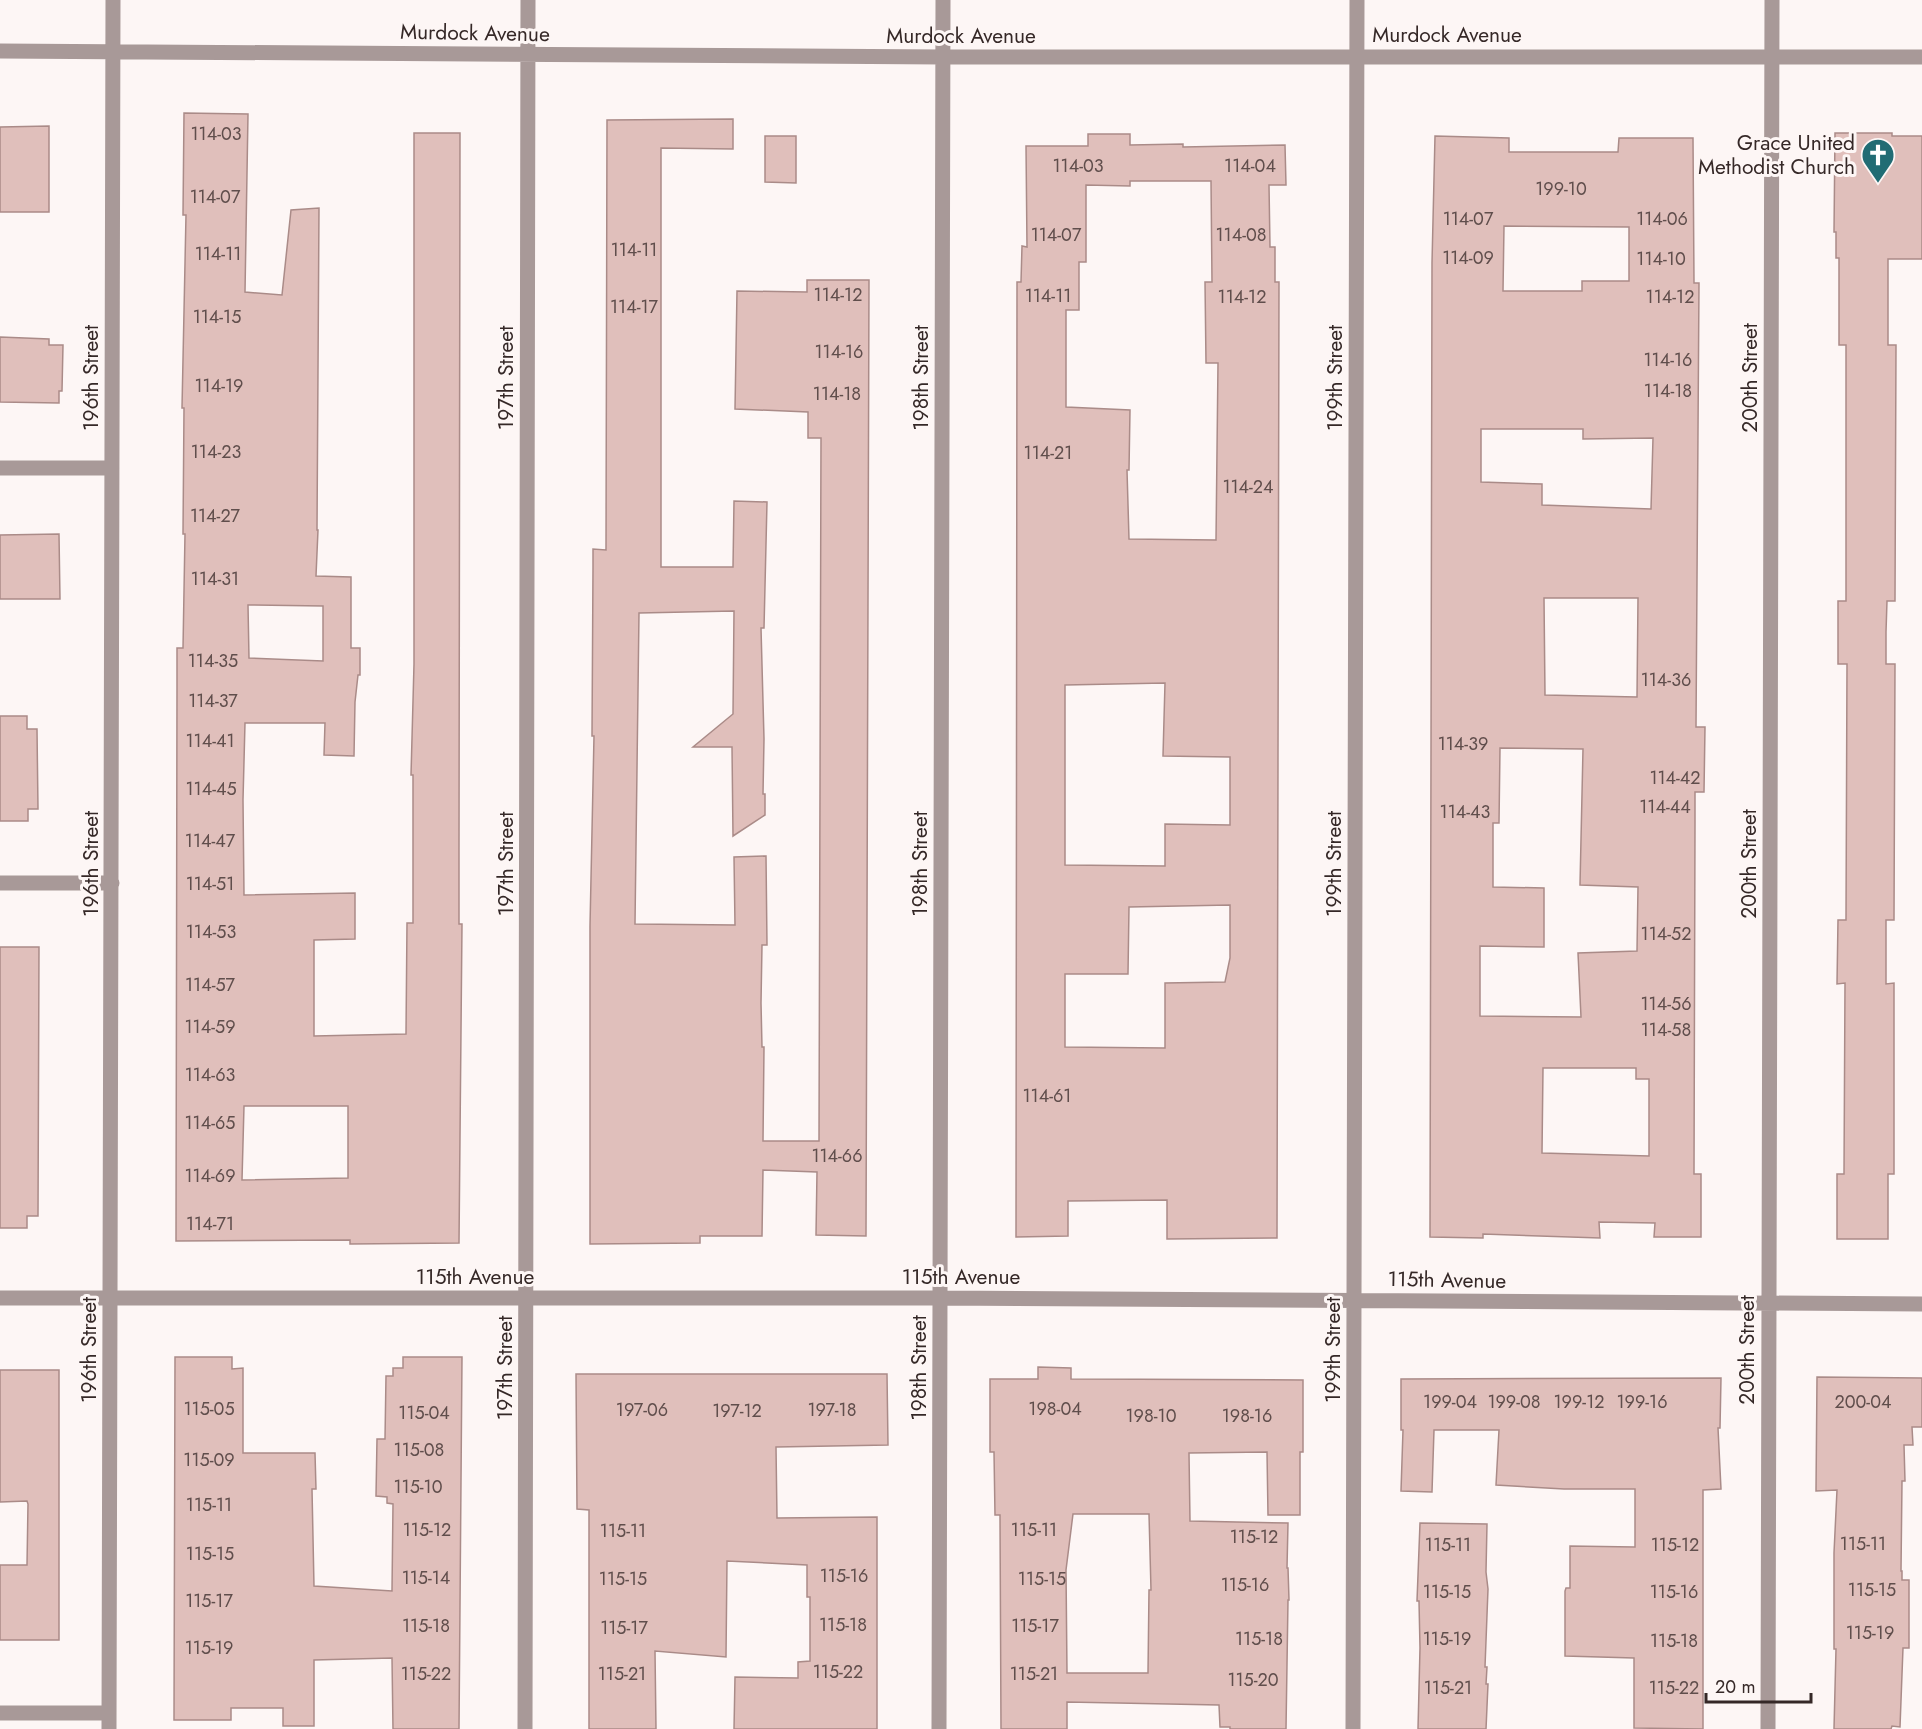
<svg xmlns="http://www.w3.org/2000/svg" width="1922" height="1729" viewBox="0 0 1922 1729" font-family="Jost,sans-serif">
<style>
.building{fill:#e0bfbb;stroke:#aa8b88;stroke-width:1.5;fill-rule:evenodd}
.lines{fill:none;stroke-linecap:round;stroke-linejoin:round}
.street{stroke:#a89998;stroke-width:15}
.labels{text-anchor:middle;stroke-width:6;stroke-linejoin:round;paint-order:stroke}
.number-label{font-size:18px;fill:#604e4c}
.street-label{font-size:21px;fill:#352827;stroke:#fdf6f5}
.poi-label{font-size:21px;fill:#352827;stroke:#fdf6f5;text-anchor:end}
</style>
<rect width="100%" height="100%" fill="#fdf6f5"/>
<path class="building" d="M 184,113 L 248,114 L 245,292 L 282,295 L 291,210 L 319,208 L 317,530 L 318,530 L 316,576 L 351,577 L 351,648 L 360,648 L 360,675 L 358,675 L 355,702 L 354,756 L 324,755 L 325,723 L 245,723 L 243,800 L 244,895 L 355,893 L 355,939 L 314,940 L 314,1036 L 406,1034 L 407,923 L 413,923 L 413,775 L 411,775 L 414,664 L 414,133 L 460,133 L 459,850 L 459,924 L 462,924 L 459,1243 L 350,1244 L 350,1240 L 176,1241 L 177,687 L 177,648 L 183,648 L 185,534 L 183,534 L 184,408 L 182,408 L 186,215 L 183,215 ZM 248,605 L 323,606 L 323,661 L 249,658 ZM 244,1106 L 348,1106 L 348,1178 L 242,1180 Z
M 733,119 L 733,149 L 661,148 L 661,567 L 733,567 L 734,501 L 767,502 L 764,628 L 761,628 L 764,739 L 763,794 L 765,794 L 765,815 L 733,836 L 732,747 L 693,747 L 733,714 L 734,611 L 639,613 L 635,924 L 735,925 L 734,857 L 766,856 L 767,945 L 762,945 L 761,1003 L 762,1047 L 764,1047 L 763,1141 L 819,1141 L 821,438 L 808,438 L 808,412 L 735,409 L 737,291 L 807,292 L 807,280 L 869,280 L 866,1236 L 816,1235 L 817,1172 L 763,1170 L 762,1236 L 700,1236 L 700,1243 L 590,1244 L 590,926 L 594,736 L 592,736 L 593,567 L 593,549 L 606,550 L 607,120 Z
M 49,126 L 49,212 L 0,212 L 0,127 Z
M 1835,133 L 1892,133 L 1892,136 L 1922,136 L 1922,259 L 1888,259 L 1888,345 L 1896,345 L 1895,601 L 1887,601 L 1886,632 L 1886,664 L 1895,664 L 1894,920 L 1886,920 L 1886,984 L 1894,983 L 1894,1174 L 1888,1174 L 1888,1239 L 1837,1239 L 1837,1174 L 1844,1174 L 1845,983 L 1837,984 L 1838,920 L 1846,920 L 1847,664 L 1838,664 L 1838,601 L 1846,601 L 1846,345 L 1839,345 L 1839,258 L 1836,258 L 1836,232 L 1834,232 Z
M 1088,134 L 1130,134 L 1130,145 L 1183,144 L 1183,147 L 1285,145 L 1286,185 L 1269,185 L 1270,247 L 1275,247 L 1275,282 L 1279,282 L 1277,1238 L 1167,1239 L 1167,1200 L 1068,1201 L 1068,1236 L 1016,1237 L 1017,282 L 1021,282 L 1022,246 L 1027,247 L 1026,146 L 1088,146 ZM 1130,181 L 1211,181 L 1212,282 L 1205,282 L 1206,363 L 1218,363 L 1216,540 L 1129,539 L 1127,470 L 1129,470 L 1130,410 L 1066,407 L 1066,310 L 1079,310 L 1079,262 L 1086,262 L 1086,185 L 1130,186 ZM 1165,683 L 1163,756 L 1230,757 L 1230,825 L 1165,824 L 1165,866 L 1065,865 L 1065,685 ZM 1230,905 L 1230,958 L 1225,982 L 1165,983 L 1165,1048 L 1065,1047 L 1065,974 L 1128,974 L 1129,907 Z
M 765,136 L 796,136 L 796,183 L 765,182 Z
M 1435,136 L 1509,138 L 1509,152 L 1618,152 L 1619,138 L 1693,138 L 1694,283 L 1699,283 L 1696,727 L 1705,727 L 1704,792 L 1695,792 L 1695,823 L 1694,1174 L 1701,1174 L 1701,1237 L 1654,1237 L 1655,1223 L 1599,1222 L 1600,1238 L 1483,1234 L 1483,1238 L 1430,1237 L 1432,263 ZM 1504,226 L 1629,227 L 1629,281 L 1582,281 L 1582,291 L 1503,291 ZM 1481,429 L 1583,429 L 1583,439 L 1653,438 L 1651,509 L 1542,505 L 1542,484 L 1481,482 ZM 1544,598 L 1638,598 L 1637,697 L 1545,695 ZM 1500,748 L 1583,749 L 1580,885 L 1638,887 L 1637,951 L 1578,953 L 1581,1017 L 1480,1016 L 1480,946 L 1544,947 L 1544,888 L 1493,887 L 1493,823 L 1499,823 ZM 1543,1068 L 1636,1068 L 1636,1079 L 1649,1079 L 1649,1156 L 1542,1153 Z
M 0,337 L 49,339 L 49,345 L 63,345 L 62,391 L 59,391 L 59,403 L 0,402 Z
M 59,534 L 60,599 L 0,599 L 0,535 Z
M 0,716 L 27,716 L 27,729 L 37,729 L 38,809 L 28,809 L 28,821 L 0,821 Z
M 0,947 L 39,947 L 38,1216 L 27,1216 L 27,1228 L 0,1228 Z
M 175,1357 L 232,1357 L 232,1369 L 243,1368 L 243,1453 L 315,1453 L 316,1489 L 312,1489 L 314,1586 L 392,1591 L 393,1504 L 387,1503 L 387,1497 L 376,1496 L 377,1439 L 385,1439 L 386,1376 L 393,1376 L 393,1368 L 403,1368 L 403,1357 L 462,1357 L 459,1729 L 393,1729 L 392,1658 L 314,1660 L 314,1726 L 283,1726 L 283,1708 L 231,1708 L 231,1720 L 174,1720 Z
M 1038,1367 L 1071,1368 L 1071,1379 L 1303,1380 L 1303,1452 L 1300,1452 L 1300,1515 L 1268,1515 L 1267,1452 L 1189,1453 L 1190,1521 L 1288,1523 L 1287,1568 L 1288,1568 L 1289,1600 L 1288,1600 L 1286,1729 L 1230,1729 L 1230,1727 L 1220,1727 L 1219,1705 L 1067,1702 L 1067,1729 L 1001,1729 L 1000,1515 L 995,1515 L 994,1452 L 990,1452 L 990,1379 L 1038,1379 ZM 1073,1514 L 1149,1514 L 1151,1590 L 1149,1590 L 1148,1673 L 1067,1673 L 1066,1570 Z
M 0,1370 L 59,1370 L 59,1640 L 0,1640 L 0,1565 L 27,1565 L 28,1504 L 27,1501 L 0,1502 Z
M 576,1374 L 887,1374 L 888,1445 L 776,1447 L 777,1518 L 877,1517 L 877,1729 L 734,1729 L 735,1677 L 798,1678 L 798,1662 L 810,1661 L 810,1597 L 807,1597 L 807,1565 L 727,1561 L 726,1657 L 655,1651 L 656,1729 L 589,1729 L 589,1510 L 577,1509 Z
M 1817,1377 L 1922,1378 L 1922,1427 L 1912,1427 L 1913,1445 L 1904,1445 L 1905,1481 L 1902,1481 L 1901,1571 L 1902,1571 L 1902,1580 L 1909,1580 L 1909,1648 L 1903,1648 L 1900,1727 L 1892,1726 L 1891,1729 L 1834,1729 L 1836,1649 L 1834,1649 L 1834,1553 L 1837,1490 L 1816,1491 Z
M 1721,1378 L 1720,1428 L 1718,1428 L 1721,1489 L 1703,1490 L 1703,1729 L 1634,1728 L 1634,1658 L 1565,1656 L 1565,1591 L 1566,1588 L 1570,1588 L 1570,1546 L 1635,1547 L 1635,1489 L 1564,1489 L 1496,1485 L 1499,1430 L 1434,1430 L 1432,1492 L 1401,1491 L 1403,1430 L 1401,1430 L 1401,1379 Z
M 1420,1523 L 1487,1524 L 1486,1572 L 1488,1589 L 1485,1667 L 1487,1667 L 1486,1684 L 1488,1684 L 1486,1729 L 1418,1729 L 1420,1648 L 1419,1601 L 1417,1601 Z"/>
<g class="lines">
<path class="street" d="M 0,51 L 942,57 L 1922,57
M 0,468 L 112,468
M 0,883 L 112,883
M 0,1298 L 940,1298 L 1922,1304
M 0,1713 L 109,1713
M 109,1729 L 113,0
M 525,1729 L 528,0
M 939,1729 L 943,0
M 1353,1729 L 1357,0
M 1768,1729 L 1772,0"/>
</g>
<defs>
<g id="church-pin" transform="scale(1.725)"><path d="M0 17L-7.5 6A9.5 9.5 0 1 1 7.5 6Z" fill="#216c74" stroke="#fdf6f5"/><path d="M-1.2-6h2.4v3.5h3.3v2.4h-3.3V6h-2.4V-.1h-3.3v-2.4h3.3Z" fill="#fff"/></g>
</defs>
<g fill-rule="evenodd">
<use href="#church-pin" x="1878" y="155"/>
</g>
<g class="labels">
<g class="number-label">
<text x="216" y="140">114-03</text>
<text x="1078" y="172">114-03</text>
<text x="1250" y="172">114-04</text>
<text x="1561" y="195">199-10</text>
<text x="215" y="203">114-07</text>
<text x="1468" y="225">114-07</text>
<text x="1662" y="225">114-06</text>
<text x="1056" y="241">114-07</text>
<text x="1241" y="241">114-08</text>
<text x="634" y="256">114-11</text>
<text x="218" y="260">114-11</text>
<text x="1468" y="264">114-09</text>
<text x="1661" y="265">114-10</text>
<text x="838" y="301">114-12</text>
<text x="1048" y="302">114-11</text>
<text x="1242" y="303">114-12</text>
<text x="1670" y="303">114-12</text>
<text x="634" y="313">114-17</text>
<text x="217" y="323">114-15</text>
<text x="839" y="358">114-16</text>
<text x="1668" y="366">114-16</text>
<text x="219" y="392">114-19</text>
<text x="1668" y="397">114-18</text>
<text x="837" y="400">114-18</text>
<text x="216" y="458">114-23</text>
<text x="1048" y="459">114-21</text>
<text x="1248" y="493">114-24</text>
<text x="215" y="522">114-27</text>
<text x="215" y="585">114-31</text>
<text x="213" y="667">114-35</text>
<text x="1666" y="686">114-36</text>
<text x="213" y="707">114-37</text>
<text x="210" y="747">114-41</text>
<text x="1463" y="750">114-39</text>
<text x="1675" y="784">114-42</text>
<text x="211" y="795">114-45</text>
<text x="1665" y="813">114-44</text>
<text x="1465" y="818">114-43</text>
<text x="210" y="847">114-47</text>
<text x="210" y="890">114-51</text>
<text x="211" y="938">114-53</text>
<text x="1666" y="940">114-52</text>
<text x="210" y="991">114-57</text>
<text x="1666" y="1010">114-56</text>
<text x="210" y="1033">114-59</text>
<text x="1666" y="1036">114-58</text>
<text x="210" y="1081">114-63</text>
<text x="1047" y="1102">114-61</text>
<text x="210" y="1129">114-65</text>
<text x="837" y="1162">114-66</text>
<text x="210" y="1182">114-69</text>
<text x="210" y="1230">114-71</text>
<text x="1450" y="1408">199-04</text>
<text x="1514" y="1408">199-08</text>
<text x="1579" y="1408">199-12</text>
<text x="1642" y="1408">199-16</text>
<text x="1863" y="1408">200-04</text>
<text x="209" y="1415">115-05</text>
<text x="1055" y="1415">198-04</text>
<text x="642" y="1416">197-06</text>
<text x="832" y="1416">197-18</text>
<text x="737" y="1417">197-12</text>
<text x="424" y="1419">115-04</text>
<text x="1151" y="1422">198-10</text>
<text x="1247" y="1422">198-16</text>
<text x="419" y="1456">115-08</text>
<text x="209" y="1466">115-09</text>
<text x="418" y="1493">115-10</text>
<text x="209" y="1511">115-11</text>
<text x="427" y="1536">115-12</text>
<text x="1034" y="1536">115-11</text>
<text x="623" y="1537">115-11</text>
<text x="1254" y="1543">115-12</text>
<text x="1863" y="1550">115-11</text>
<text x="1448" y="1551">115-11</text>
<text x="1675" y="1551">115-12</text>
<text x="210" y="1560">115-15</text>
<text x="844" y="1582">115-16</text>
<text x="426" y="1584">115-14</text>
<text x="623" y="1585">115-15</text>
<text x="1042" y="1585">115-15</text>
<text x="1245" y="1591">115-16</text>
<text x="1872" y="1596">115-15</text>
<text x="1447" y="1598">115-15</text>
<text x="1674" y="1598">115-16</text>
<text x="209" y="1607">115-17</text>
<text x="843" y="1631">115-18</text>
<text x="426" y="1632">115-18</text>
<text x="1035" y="1632">115-17</text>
<text x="624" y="1634">115-17</text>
<text x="1870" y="1639">115-19</text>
<text x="1259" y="1645">115-18</text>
<text x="1447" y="1645">115-19</text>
<text x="1674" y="1647">115-18</text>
<text x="209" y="1654">115-19</text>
<text x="838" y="1678">115-22</text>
<text x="426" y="1680">115-22</text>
<text x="622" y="1680">115-21</text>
<text x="1034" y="1680">115-21</text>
<text x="1253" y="1686">115-20</text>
<text x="1448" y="1694">115-21</text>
<text x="1674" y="1694">115-22</text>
</g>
<g class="street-label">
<text transform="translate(475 33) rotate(1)" y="7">Murdock Avenue</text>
<text x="1447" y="42">Murdock Avenue</text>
<text x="961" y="43">Murdock Avenue</text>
<text transform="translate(91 378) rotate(-90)" y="7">196th Street</text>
<text transform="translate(506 378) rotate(-90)" y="7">197th Street</text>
<text transform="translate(921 378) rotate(-90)" y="7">198th Street</text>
<text transform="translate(1335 378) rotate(-90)" y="7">199th Street</text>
<text transform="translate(1750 378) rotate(-90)" y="7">200th Street</text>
<text transform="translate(91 864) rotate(-90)" y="7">196th Street</text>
<text transform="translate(506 864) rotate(-90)" y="7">197th Street</text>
<text transform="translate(920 864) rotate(-90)" y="7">198th Street</text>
<text transform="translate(1334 864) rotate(-90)" y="7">199th Street</text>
<text transform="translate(1749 864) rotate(-90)" y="7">200th Street</text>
<text x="475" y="1284">115th Avenue</text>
<text x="961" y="1284">115th Avenue</text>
<text transform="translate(1447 1280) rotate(1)" y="7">115th Avenue</text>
<text transform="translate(89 1350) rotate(-90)" y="7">196th Street</text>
<text transform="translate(1333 1350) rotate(-90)" y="7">199th Street</text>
<text transform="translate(1747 1350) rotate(-90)" y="7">200th Street</text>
<text transform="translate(505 1368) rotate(-90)" y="7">197th Street</text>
<text transform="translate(919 1368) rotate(-90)" y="7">198th Street</text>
</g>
<g class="poi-label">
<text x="1855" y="150">Grace United<tspan x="1855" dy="24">Methodist Church</tspan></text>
</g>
</g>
<path d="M1706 1693v9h105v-9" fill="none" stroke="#352827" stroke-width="3"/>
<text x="1715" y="1693" font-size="18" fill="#352827" stroke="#fdf6f5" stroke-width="4.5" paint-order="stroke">20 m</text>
</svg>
